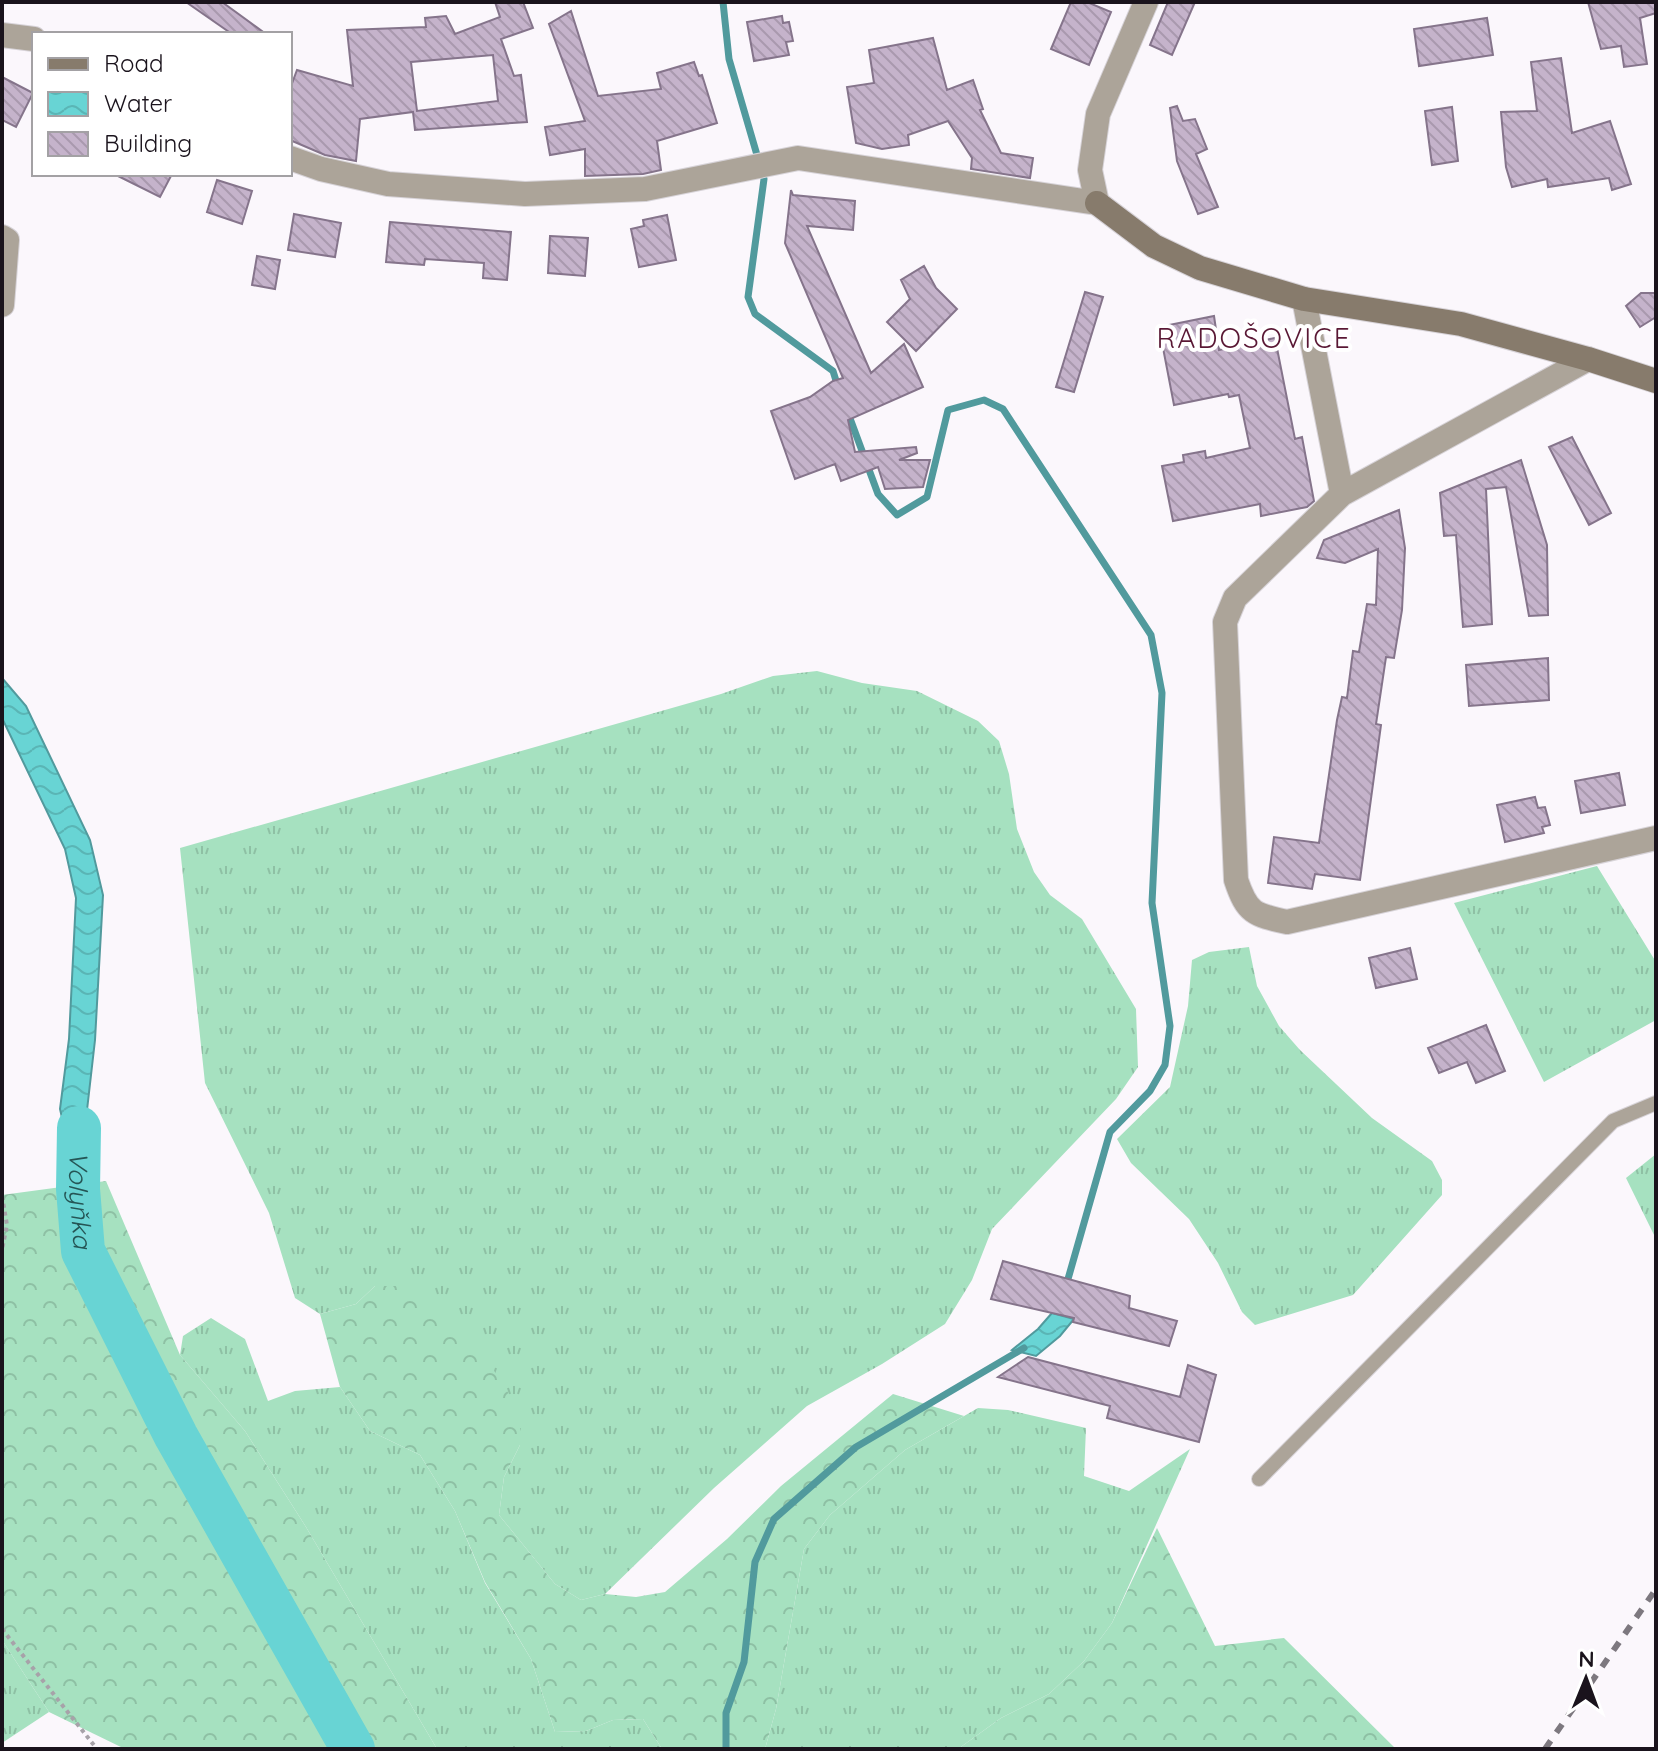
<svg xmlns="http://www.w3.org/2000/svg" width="1658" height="1751" viewBox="0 0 1658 1751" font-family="Quicksand,sans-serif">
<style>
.grass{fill:url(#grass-tufts)}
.forest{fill:url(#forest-crowns)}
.water{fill:url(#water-waves);stroke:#519a9d;stroke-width:2}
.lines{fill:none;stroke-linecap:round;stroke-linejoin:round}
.stream{stroke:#519a9d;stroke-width:7}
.river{stroke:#68d4d4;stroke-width:44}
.building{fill:url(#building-back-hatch);stroke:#85748b;stroke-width:2;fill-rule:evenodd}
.lane-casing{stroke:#d7d3d8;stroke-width:16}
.street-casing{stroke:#d7d3d8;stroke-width:26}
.secondary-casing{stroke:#d7d3d8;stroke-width:26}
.path{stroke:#a7a2a9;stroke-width:4;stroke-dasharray:4 4;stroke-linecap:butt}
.lane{stroke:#aca499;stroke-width:14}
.street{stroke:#aca499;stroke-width:24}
.secondary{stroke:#877b6c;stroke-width:24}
.rail{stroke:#7d787f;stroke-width:6;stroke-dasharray:10 10;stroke-linecap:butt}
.labels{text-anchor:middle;stroke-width:8;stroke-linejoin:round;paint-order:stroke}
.water-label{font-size:26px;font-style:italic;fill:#255555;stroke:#fff}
.quarter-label{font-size:28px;letter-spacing:2px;fill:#591734;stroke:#fff}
</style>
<defs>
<pattern id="grass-tufts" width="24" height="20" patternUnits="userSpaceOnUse" patternTransform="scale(2)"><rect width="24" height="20" fill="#a6e1c0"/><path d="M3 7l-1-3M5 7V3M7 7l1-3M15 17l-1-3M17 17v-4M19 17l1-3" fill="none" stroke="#8ec0a4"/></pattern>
<pattern id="forest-crowns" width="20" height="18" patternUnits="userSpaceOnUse" patternTransform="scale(2)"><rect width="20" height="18" fill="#a6e1c0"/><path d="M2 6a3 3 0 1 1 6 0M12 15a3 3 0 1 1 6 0" fill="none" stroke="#8ec0a4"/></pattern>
<pattern id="water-waves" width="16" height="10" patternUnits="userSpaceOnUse" patternTransform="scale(2)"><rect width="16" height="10" fill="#68d4d4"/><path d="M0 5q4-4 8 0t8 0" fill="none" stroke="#5ab5b5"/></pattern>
<pattern id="building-back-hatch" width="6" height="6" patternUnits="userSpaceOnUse" patternTransform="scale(2)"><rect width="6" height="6" fill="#c5b3cb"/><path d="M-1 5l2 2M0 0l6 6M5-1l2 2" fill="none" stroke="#a999ae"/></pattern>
</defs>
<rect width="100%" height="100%" fill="#fbf7fc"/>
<path class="grass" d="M 817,671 L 862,683 L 917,691 L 978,721 L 999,741 L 1009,774 L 1017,829 L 1034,872 L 1050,895 L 1082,919 L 1136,1009 L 1138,1067 L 1116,1099 L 992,1229 L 972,1280 L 945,1324 L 882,1364 L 807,1406 L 714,1488 L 605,1594 L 581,1600 L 555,1584 L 499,1515 L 504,1477 L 520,1445 L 375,1286 L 356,1304 L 320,1314 L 295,1298 L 269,1213 L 205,1083 L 180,848 L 721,694 L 773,676 Z
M 1597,866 L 1656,962 L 1656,1020 L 1544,1082 L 1454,903 Z
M 1249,947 L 1257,986 L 1279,1026 L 1300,1050 L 1372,1118 L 1432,1161 L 1442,1180 L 1442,1195 L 1353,1295 L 1255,1325 L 1242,1312 L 1218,1263 L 1189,1219 L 1131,1163 L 1117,1139 L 1170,1087 L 1188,1006 L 1192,960 L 1209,952 Z
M 1656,1154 L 1656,1239 L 1626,1178 Z
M 211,1318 L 245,1339 L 268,1401 L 295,1391 L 340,1387 L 370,1431 L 420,1455 L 455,1511 L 485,1583 L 531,1659 L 555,1732 L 586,1731 L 613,1720 L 643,1719 L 662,1749 L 437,1749 L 306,1527 L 245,1431 L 180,1355 L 183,1336 Z
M 978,1408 L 1008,1410 L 1086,1428 L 1084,1476 L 1129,1491 L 1190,1449 L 1112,1623 L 1084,1661 L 1049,1694 L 1001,1718 L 958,1749 L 765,1749 L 776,1709 L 804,1549 L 830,1515 L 905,1450 Z
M 2,1640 L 49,1712 L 2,1743 Z"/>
<path class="forest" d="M 106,1181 L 180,1355 L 245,1431 L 306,1527 L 437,1749 L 125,1749 L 49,1712 L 2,1640 L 2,1195 Z
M 375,1286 L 412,1286 L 473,1338 L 520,1411 L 520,1445 L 504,1477 L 499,1515 L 555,1584 L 581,1600 L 605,1594 L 636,1597 L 665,1592 L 727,1539 L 781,1486 L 893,1394 L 964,1416 L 905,1450 L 830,1515 L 804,1549 L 776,1709 L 765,1749 L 662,1749 L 643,1719 L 613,1720 L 586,1731 L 555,1732 L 531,1659 L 485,1582 L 455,1511 L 420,1455 L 370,1431 L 340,1387 L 320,1314 L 356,1304 Z
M 1157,1528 L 1215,1646 L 1284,1638 L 1396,1749 L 958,1749 L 1001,1718 L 1049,1694 L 1084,1661 L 1112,1623 Z"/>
<path class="water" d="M 2,678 L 26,706 L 90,840 L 103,895 L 95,1040 L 78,1189 L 60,1109 L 69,1039 L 76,898 L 65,849 L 2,718 Z
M 1052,1313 L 1074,1319 L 1060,1336 L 1036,1356 L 1012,1350 L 1038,1329 Z"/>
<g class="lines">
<path class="stream" d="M 723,2 L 729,59 L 764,179 L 748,297 L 755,314 L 833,371 L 838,387
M 848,413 L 878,494 L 897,515 L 927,497 L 948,410 L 984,400 L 1003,409 L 1151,635 L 1162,693 L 1152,903 L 1170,1026 L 1165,1065 L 1150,1091 L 1110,1132 L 1066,1286
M 726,1749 L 726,1713 L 744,1662 L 755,1562 L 774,1519 L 856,1447 L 1024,1348"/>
<path class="river" id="s1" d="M 79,1128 L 78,1189 L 83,1251 L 176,1436 L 353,1749"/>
</g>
<path class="building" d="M 186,2 L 222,2 L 266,34 L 232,34 Z
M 495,2 L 523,2 L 533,28 L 501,39 L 514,76 L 521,75 L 527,122 L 415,130 L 413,112 L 360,119 L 356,161 L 325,155 L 290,140 L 290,89 L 297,70 L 353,86 L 347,30 L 426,27 L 425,18 L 446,16 L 455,34 L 500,17 ZM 493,55 L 498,101 L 417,111 L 411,62 Z
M 1071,2 L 1087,2 L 1111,12 L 1089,65 L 1051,49 Z
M 1168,2 L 1195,2 L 1172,55 L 1150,45 Z
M 1588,2 L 1656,2 L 1656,13 L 1640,18 L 1647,64 L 1624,67 L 1621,46 L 1601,49 Z
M 571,11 L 598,96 L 661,89 L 657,73 L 694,62 L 699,76 L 702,75 L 717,123 L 657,141 L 661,170 L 643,174 L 585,176 L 585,149 L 550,155 L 545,127 L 585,121 L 549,24 Z
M 782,16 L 783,23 L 789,22 L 793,41 L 786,42 L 789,55 L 754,61 L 747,22 Z
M 1487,18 L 1493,55 L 1419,66 L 1414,29 Z
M 933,38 L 947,90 L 973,80 L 983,109 L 980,110 L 1001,153 L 1033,158 L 1030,178 L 971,169 L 972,158 L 948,121 L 908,135 L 909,145 L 882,149 L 856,143 L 847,87 L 874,83 L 869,50 Z
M 1561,58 L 1572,133 L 1610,121 L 1631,184 L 1612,190 L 1609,178 L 1548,187 L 1547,179 L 1512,187 L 1506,167 L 1501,112 L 1537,111 L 1531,62 Z
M 2,77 L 33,93 L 16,127 L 2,120 Z
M 1177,106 L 1183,121 L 1195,119 L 1207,149 L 1196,154 L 1218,207 L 1198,214 L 1177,161 L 1170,108 Z
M 1452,107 L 1458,161 L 1432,165 L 1425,111 Z
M 114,174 L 172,174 L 160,197 Z
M 217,180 L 252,191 L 242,224 L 207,212 Z
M 791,190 L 793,195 L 855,201 L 853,230 L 807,226 L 871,373 L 904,344 L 923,387 L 848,420 L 855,452 L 916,447 L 917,453 L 899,460 L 930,460 L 923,487 L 885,489 L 878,467 L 841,481 L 835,464 L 795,479 L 771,411 L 810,397 L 833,381 L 843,378 L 785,243 Z
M 294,214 L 341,223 L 335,257 L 288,250 Z
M 667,215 L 676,260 L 639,267 L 631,229 L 644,226 L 643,220 Z
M 390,222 L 511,232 L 507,280 L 483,278 L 484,263 L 425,259 L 424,265 L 386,262 Z
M 550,236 L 588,238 L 585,276 L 548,273 Z
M 257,256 L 280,260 L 275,289 L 252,285 Z
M 924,266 L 936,288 L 957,309 L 916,351 L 887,322 L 910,299 L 901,280 Z
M 1085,292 L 1103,297 L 1074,392 L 1056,387 Z
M 1641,293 L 1656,293 L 1656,317 L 1640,327 L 1626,306 Z
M 1214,316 L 1219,350 L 1275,338 L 1295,439 L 1302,437 L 1314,501 L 1307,507 L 1261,516 L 1260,504 L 1173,521 L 1162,466 L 1184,462 L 1183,455 L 1205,451 L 1206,458 L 1250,448 L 1239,395 L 1229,397 L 1228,394 L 1174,405 L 1159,327 Z
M 1572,437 L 1611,513 L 1589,525 L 1549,447 Z
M 1521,460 L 1547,545 L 1548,615 L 1529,616 L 1506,487 L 1486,489 L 1492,624 L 1463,627 L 1456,535 L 1444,536 L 1440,493 Z
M 1399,510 L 1405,548 L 1402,610 L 1394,658 L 1386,657 L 1376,724 L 1381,725 L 1360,880 L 1315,874 L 1312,889 L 1268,883 L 1274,837 L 1319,843 L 1337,720 L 1342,697 L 1347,698 L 1353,651 L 1359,652 L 1367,604 L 1376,605 L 1378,549 L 1345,563 L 1317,558 L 1324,540 Z
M 1548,658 L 1549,700 L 1469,706 L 1466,665 Z
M 1619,773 L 1625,805 L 1581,813 L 1575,781 Z
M 1535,797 L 1538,808 L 1545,807 L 1550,825 L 1542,827 L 1544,833 L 1505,842 L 1497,805 Z
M 1410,948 L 1417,979 L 1376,988 L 1369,958 Z
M 1486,1025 L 1505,1071 L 1476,1083 L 1467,1062 L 1439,1073 L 1428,1048 Z
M 1003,1261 L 1130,1296 L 1129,1308 L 1177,1321 L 1169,1346 L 1073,1322 L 1074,1318 L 991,1299 Z
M 1028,1357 L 1180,1397 L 1188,1365 L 1216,1375 L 1199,1442 L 1107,1418 L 1110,1406 L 998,1377 Z"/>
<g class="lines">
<g class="lane-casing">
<path id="lane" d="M 1259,1479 L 1613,1121 L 1656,1103"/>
</g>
<g class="street-casing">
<path id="street" d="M 2,35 L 34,39
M 290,158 L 321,169 L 388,184 L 525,194 L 645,189 L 798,158 L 1097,203 L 1090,170 L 1098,114 L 1146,2
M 2,237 L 7,240 L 2,305
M 1304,299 L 1342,494 L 1235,598 L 1225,622 L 1236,880 C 1247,913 1254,915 1287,922 L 1656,838
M 1342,494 L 1588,359"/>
</g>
<g class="secondary-casing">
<path id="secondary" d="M 1097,203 L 1154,246 L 1200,268 L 1304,299 L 1461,324 L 1588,359 L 1656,381"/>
</g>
<path class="path" d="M 2,1196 L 7,1225 L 2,1250
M 2,1629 L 97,1749"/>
<use href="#lane" class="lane"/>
<use href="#street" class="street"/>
<use href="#secondary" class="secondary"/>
<path class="rail" d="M 1545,1749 L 1656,1589"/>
</g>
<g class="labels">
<g class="water-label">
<text dy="9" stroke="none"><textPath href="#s1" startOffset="72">Volyňka</textPath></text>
</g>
<g class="quarter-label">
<text x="1254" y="348">RADOŠOVICE</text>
</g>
</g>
<rect width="1658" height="1751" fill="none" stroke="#1a131c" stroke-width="8"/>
<rect x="32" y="32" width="260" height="144" fill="#ffffff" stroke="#a3a1a4" stroke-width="2"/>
<rect x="48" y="58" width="40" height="12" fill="#877b6c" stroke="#a3a1a4" stroke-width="2"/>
<text x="104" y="72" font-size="24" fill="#1a131c">Road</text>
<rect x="48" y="92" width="40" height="24" fill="url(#water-waves)" stroke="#a3a1a4" stroke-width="2"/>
<text x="104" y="112" font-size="24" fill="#1a131c">Water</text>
<rect x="48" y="132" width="40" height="24" fill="url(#building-back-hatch)" stroke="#a3a1a4" stroke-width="2"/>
<text x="104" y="152" font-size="24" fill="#1a131c">Building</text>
<g transform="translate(1586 1679) rotate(1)" stroke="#ffffff" stroke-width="6" paint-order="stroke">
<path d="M0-6L14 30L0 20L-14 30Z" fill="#1a131c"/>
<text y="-12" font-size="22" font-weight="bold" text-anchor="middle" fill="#1a131c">N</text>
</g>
</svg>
